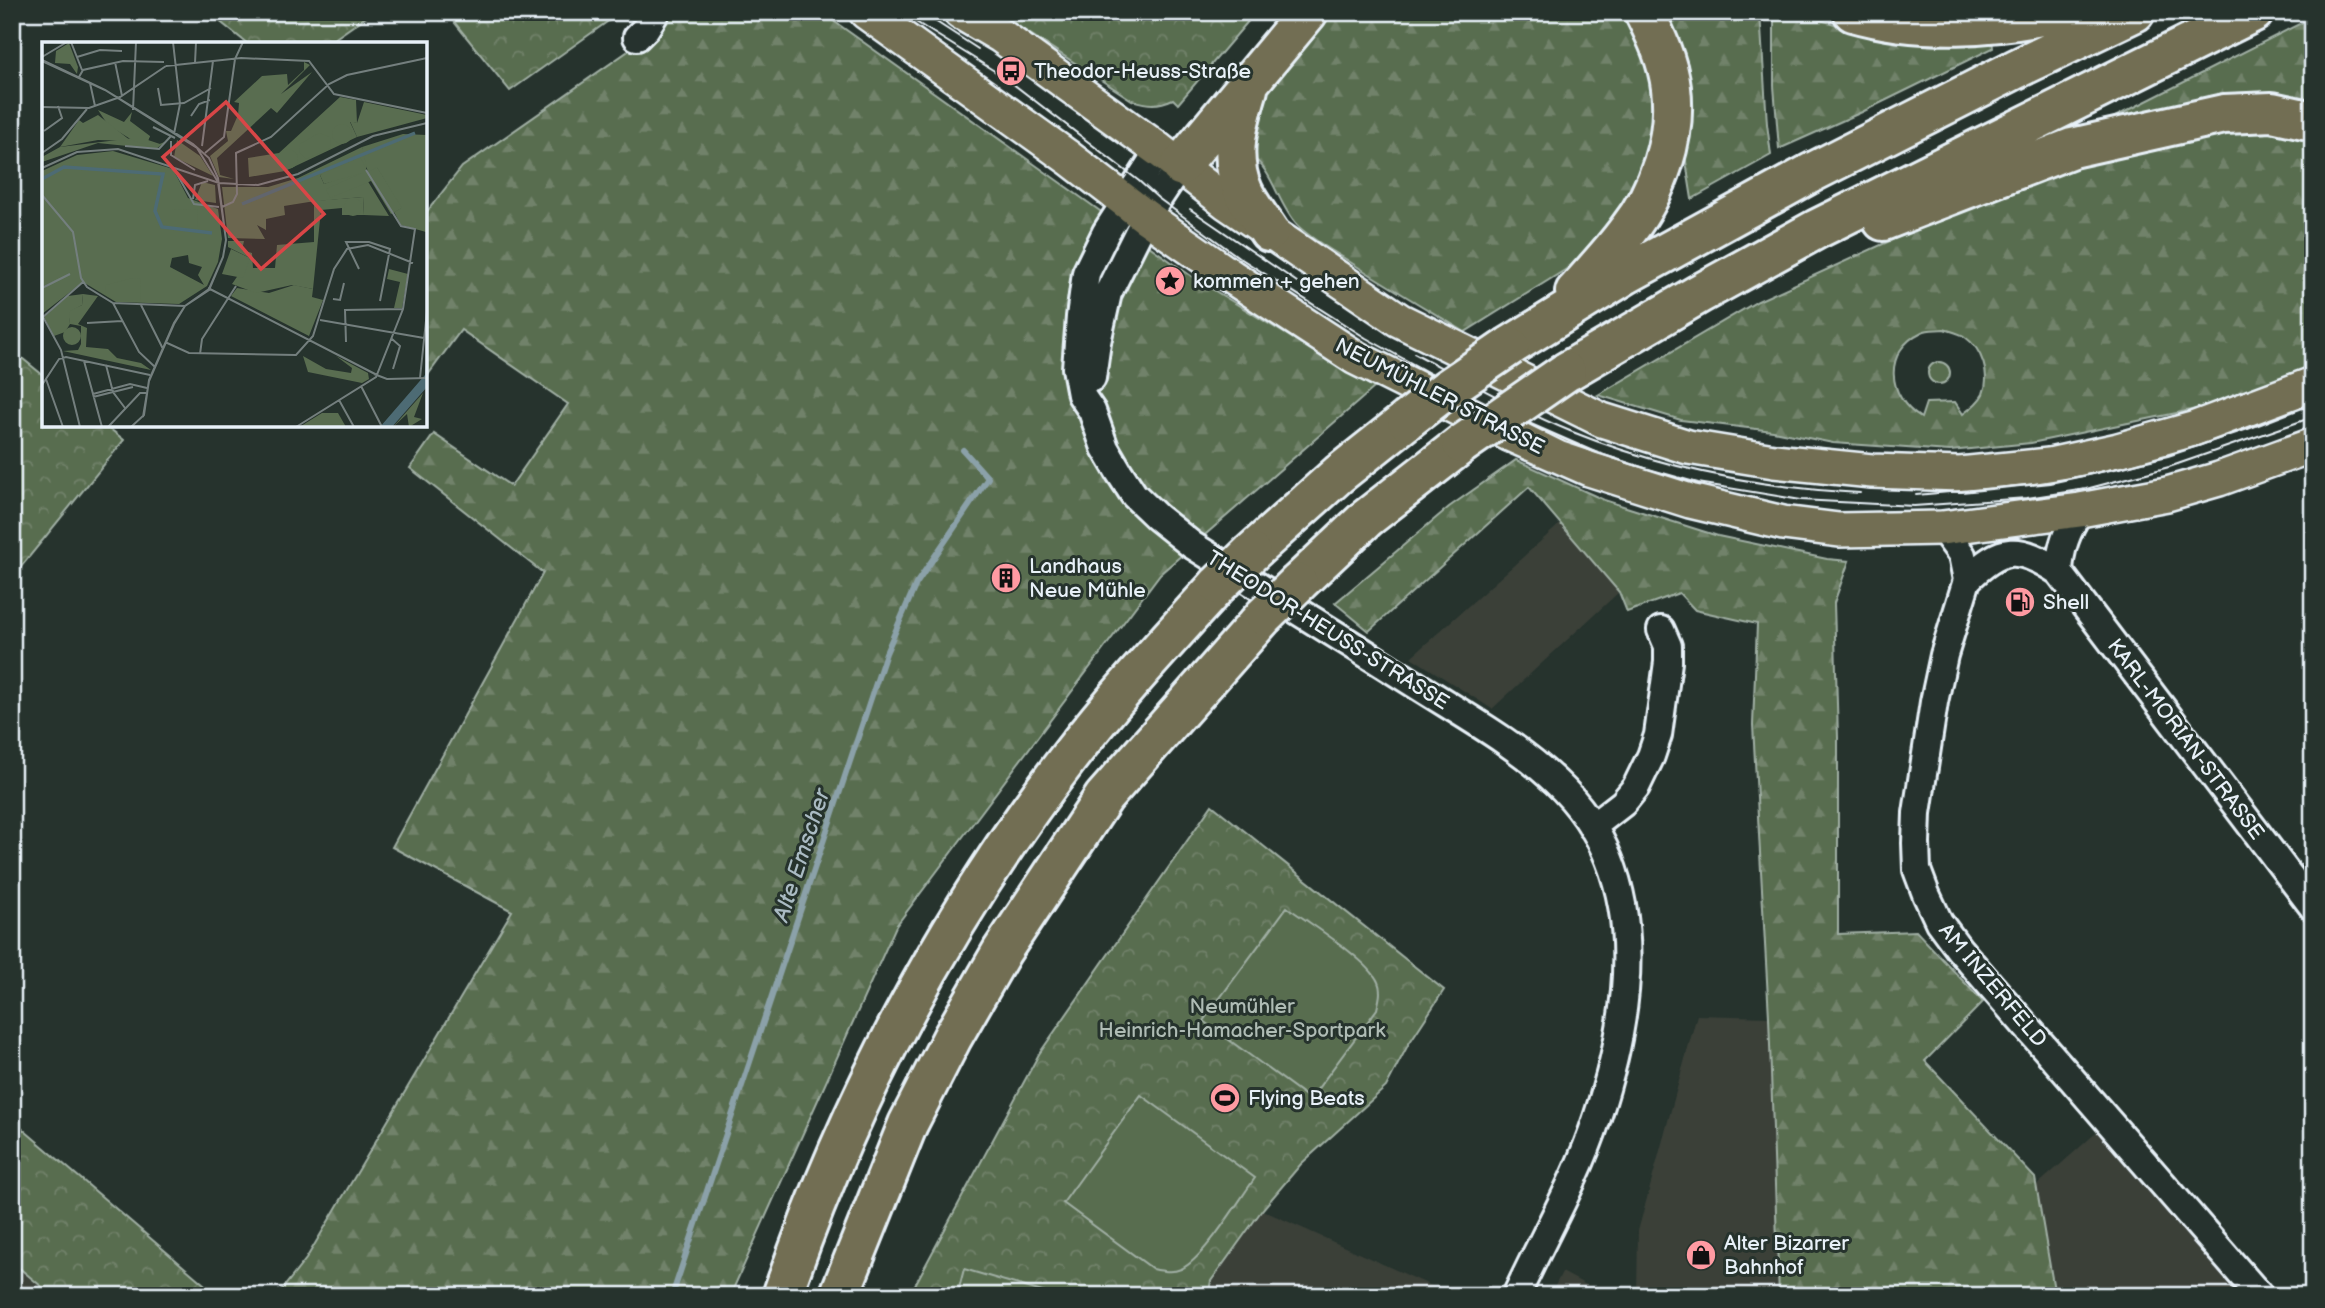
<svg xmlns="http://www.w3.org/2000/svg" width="2325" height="1308" viewBox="0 0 2325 1308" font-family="'Balsamiq Sans',sans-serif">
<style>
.built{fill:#3b4039}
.forest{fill:url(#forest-firs);stroke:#a0afa4;stroke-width:2;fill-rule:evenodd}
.park{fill:url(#park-crowns);stroke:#a0afa4;stroke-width:2}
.pitch{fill:#596d50;stroke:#a0afa4;stroke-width:2}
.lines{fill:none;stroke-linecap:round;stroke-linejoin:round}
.stream{stroke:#8ba1a9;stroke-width:6}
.minor-casing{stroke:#e8f1f8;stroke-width:32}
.major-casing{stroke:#e8f1f8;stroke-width:38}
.highway-casing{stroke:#e8f1f8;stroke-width:44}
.minor{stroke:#26332d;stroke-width:26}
.major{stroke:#726e52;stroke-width:33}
.highway{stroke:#726e52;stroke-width:38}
.tram{stroke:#e8f1f8;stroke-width:2}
.highway-bridge-casing{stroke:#e8f1f8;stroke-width:44;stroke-linecap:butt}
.highway-bridge{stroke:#726e52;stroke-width:38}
.labels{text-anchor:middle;stroke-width:6;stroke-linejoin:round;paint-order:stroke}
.poi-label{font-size:21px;fill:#e8f1f8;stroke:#26332d;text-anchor:start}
.street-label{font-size:21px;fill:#e8f1f8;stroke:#26332d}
.park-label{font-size:21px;fill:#afbcb5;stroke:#26332d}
.water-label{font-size:23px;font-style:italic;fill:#aabbc3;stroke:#26332d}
.inset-river{fill:none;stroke:#4d6b74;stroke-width:3.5}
.inset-road{fill:none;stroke:#747f7e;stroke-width:2}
.view{fill:#d94647;fill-opacity:0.15;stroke:#d94647;stroke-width:3.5}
.inset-edge{fill:none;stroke:#e8f1f8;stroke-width:3.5}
</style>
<defs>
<pattern id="forest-firs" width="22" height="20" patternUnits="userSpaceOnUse" patternTransform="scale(1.75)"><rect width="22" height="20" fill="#596d50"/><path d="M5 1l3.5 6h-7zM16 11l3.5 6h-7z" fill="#71826a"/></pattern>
<pattern id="park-crowns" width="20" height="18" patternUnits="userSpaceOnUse" patternTransform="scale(1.75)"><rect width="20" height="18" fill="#596d50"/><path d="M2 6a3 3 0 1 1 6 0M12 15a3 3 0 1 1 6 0" fill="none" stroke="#71826a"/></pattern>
</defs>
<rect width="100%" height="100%" fill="#26332d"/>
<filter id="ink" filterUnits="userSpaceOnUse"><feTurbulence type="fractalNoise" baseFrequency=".0143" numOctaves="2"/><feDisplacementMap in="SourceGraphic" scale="14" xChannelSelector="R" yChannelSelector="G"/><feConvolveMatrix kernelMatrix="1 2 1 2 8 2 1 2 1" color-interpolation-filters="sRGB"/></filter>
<g filter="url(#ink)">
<path class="built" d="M 1560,524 L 1619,592 L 1492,709 L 1411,657 Z
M 1697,1015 L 1769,1017 L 1779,1296 L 1637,1296 L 1638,1231 Z
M 2097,1132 L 2239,1296 L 2055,1296 L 2036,1186 Z
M 1262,1210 L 1454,1296 L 1208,1296 L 1211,1281 Z
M 12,1262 L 53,1296 L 12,1296 Z
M 1562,1272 L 1601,1293 L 1629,1296 L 1550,1296 Z"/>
<path class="forest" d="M 664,12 L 821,12 L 1194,278 L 1374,388 L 1160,574 L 896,926 L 730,1296 L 277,1296 L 306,1259 L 512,911 L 392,847 L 543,573 L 410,468 L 434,434 L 511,486 L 568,404 L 461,330 L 425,379 L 425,214 L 462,167 L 654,33 Z
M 1322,12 L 1627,12 L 1654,86 L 1655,125 L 1634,198 L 1581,260 L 1465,332 C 1427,309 1388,286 1350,262 C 1333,251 1312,240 1297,225 C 1278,205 1273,170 1250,155 L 1248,118 Z
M 1662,12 L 1760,12 L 1767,124 L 1771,155 L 1692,199 Z
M 1774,12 L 1793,12 L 1838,25 L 1905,36 L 1992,39 L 1993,48 L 1862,112 L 1779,149 L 1774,86 Z
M 2313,17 L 2313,102 L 2101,124 Z
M 2220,128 L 2313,134 L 2313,367 L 2201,408 L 2031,443 L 1950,451 L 1833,443 L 1773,431 L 1681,420 L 1598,395 L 1758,301 L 1962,208 L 2049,175 L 2131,149 ZM 1944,329 C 1950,331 1960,333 1965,337 C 1982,349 1991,375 1983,394 C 1979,402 1970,409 1963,414 L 1955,402 L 1926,403 L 1921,418 C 1887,397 1882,351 1922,332 C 1928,329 1937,330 1944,329 Z
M1928 373a11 11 0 1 1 22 0a11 11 0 1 1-22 0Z
M 1516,460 L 1604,500 L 1718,536 L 1827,559 L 1849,561 L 1834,603 L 1838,737 L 1838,934 L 1916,931 L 1983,1002 L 1925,1061 L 2035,1178 L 2055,1296 L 1779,1296 L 1769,1017 L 1753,725 L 1757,624 L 1695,610 L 1679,593 L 1627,612 L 1619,592 L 1529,487 L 1369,631 L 1335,603 L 1449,507 Z"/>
<path class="park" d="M 208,12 L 373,12 L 327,44 L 248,44 Z
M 446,12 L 621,12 L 510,91 Z
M 996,12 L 1256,12 L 1178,104 L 1173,99 C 1158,106 1148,105 1132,100 Z
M 12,350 L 44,376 L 44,425 L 105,425 L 124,440 L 12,578 Z
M 1212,805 L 1444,990 L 1408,1045 L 1386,1087 L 1301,1164 L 1262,1210 L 1211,1281 L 1208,1296 L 909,1296 L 1039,1054 Z
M 12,1120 L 218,1296 L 53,1296 L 12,1262 Z"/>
<path class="pitch" d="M 1287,907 C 1309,923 1369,960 1378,982 C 1382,991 1379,1000 1377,1009 L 1310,1099 L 1203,1021 Z
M 1141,1095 L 1255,1178 C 1239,1200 1203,1260 1181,1269 C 1172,1273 1162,1271 1153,1269 L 1063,1203 Z
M 964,1269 L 1056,1296 L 957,1296 Z"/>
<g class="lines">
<path class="stream" d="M 672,1296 L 886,653 L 916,584 L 988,478 L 963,450"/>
<g class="minor-casing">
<path id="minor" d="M 637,37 L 646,28 L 656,12
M 1159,150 L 1106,232 L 1086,273 L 1080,317 L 1076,368 L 1081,395 L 1092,411 L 1105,448 L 1119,472 L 1134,495 L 1157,517 L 1192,545 C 1269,593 1345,640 1421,688 C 1467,717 1516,744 1556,782 C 1651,871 1634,1006 1597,1118 C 1577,1180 1543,1237 1516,1296
M 1092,378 L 1097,342 L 1108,293 L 1146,217 L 1180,166
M 1942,528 L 1962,555 L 1967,580 L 1944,655 L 1934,702 L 1917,813 L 1916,843 L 1917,870 L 1926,894 L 1939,922 L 1959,949 L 2260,1296
M 2059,572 C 2060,548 2067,531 2080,510
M 1967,580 C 2002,545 2019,545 2059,572 L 2313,907
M 1592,827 L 1623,803 L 1636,787 L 1651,756 L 1658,735 L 1668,662 L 1668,646 L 1661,630"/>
</g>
<g class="major-casing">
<path id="major" d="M 866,12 L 1069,158 L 1146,217 L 1232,277 L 1356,358 L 1509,434 L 1589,469 L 1690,501 L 1783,523 L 1839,530 L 1942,528 L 2080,510 L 2167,494 L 2219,479 L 2313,445
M 960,12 L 1001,36 L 1159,150 L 1226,202 L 1399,320 L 1602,420 L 1688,447 L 1774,461 L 1872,471 L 1960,474 L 2049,465 L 2118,450 L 2193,429 L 2313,384"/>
</g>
<g class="highway-casing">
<path id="highway" d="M 1853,12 C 1919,31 1995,27 2061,12
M 1248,89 C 1238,122 1228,157 1243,191 C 1249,205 1261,219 1269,232
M 1180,166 L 1308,12
M 1883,221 L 2072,148 L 2224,114 L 2272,112 L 2313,121
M 1575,292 C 1593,272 1612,252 1628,230 C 1658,192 1677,137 1671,88 C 1668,61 1656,36 1644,12
M 1510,346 L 1625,275 L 1813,172 L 2016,69 L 2135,12
M 1566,372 L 1699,294 L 1817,229 L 2254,12
M 1251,553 L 1339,474 L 1407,420
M 1298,583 L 1367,518 L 1462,444
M 782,1296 C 848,1103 945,919 1069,757 C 1115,697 1167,641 1218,585
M 839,1296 L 908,1124 L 952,1038 L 1002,951 L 1104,797 L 1264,616"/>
</g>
<use href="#minor" class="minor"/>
<use href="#major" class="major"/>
<use href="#highway" class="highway"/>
<path class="tram" d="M 900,12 L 1004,77 L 1139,181 L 1158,198 L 1240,258 L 1366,338 L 1469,395 L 1565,442 L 1631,464 L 1698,483 L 1801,500 L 1914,506 L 2027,498 L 2086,489 L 2169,467 L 2313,417
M 921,12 L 978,49
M 1190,209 L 1297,282
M 1414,353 C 1465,380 1517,409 1570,431 C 1662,468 1762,488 1860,493
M 1916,495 L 2028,485 L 2083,476 L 2168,456 L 2248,429 L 2313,404"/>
<g class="highway-bridge-casing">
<path id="highway-bridge" d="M 1407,420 L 1447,389 L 1510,346
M 1462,444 L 1566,372
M 1218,585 L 1251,553
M 1264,616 L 1298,583"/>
</g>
<use href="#highway-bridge" class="highway-bridge"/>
</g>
</g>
<defs>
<g id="bus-disc" transform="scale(1.575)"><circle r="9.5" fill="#ff9aa2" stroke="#26332d"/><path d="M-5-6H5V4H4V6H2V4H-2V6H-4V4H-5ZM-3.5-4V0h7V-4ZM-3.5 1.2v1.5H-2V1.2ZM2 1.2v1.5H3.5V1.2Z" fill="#111"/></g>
<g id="sight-disc" transform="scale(1.575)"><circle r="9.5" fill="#ff9aa2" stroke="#26332d"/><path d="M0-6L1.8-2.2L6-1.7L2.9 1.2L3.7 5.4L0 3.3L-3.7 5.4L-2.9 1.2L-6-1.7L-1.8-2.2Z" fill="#111"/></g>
<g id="building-disc" transform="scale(1.575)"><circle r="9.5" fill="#ff9aa2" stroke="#26332d"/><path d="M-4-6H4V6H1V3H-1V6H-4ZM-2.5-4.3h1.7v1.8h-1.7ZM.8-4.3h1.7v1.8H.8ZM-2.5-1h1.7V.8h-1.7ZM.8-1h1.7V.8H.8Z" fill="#111"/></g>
<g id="fuel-disc" transform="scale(1.575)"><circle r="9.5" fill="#ff9aa2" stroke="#26332d"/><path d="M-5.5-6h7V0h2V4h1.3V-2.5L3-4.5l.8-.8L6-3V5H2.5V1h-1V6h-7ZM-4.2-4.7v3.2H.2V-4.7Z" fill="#111"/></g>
<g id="stadium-disc" transform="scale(1.575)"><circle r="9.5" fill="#ff9aa2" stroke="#26332d"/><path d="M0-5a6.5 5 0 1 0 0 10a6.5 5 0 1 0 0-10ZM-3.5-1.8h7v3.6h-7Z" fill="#111"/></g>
<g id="shop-disc" transform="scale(1.575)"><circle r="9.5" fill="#ff9aa2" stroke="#26332d"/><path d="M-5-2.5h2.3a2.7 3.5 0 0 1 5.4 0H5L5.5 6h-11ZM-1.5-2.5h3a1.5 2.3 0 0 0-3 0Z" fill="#111"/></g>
</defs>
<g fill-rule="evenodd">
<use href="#bus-disc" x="1011" y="71"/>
<use href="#sight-disc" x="1170" y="281"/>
<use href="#building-disc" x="1006" y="578"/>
<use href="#fuel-disc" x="2020" y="602"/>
<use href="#stadium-disc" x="1225" y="1098"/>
<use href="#shop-disc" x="1701" y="1255"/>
</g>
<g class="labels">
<g class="poi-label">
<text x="1034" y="78">Theodor-Heuss-Straße</text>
<text x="1193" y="288">kommen + gehen</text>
<text x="1029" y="573">Landhaus<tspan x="1029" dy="24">Neue Mühle</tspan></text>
<text x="2043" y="609">Shell</text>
<text x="1248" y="1105">Flying Beats</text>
<text x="1724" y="1250">Alter Bizarrer<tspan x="1724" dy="24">Bahnhof</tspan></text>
</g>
<g class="street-label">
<text transform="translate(1440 396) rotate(27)" y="7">NEUMÜHLER STRASSE</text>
<text transform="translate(1328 630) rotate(32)" y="7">THEODOR-HEUSS-STRASSE</text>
<text transform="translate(2186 739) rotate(53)" y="7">KARL-MORIAN-STRASSE</text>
<text transform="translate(1993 985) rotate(50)" y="7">AM INZERFELD</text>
</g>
<g class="park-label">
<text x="1242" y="1013">Neumühler<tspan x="1242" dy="24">Heinrich-Hamacher-Sportpark</tspan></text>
</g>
<g class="water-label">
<text transform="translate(801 855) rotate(-72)" y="8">Alte Emscher</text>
</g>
</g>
<g transform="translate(42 42)">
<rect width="385" height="385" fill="#26332d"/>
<path d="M 262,20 L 268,23 L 239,52 L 270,30 L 235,71 L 229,66 L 175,116 L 178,133 L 192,137 L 177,135 L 168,114 L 186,99 L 184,89 L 189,89 L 196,73 L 197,61 L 192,60 L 220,34 L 245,32 L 246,43 L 262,28 ZM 322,60 L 385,73 L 385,76 L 315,95 L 308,79 L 315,81 ZM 108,94 L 106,98 L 118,102 L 114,107 L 56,101 L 0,120 L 0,115 L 18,105 ZM 135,98 L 158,114 L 171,134 L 132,115 ZM 320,105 L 327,120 L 324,127 L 278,133 L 282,142 L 319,128 L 347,174 L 322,173 L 321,155 L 267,160 L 242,164 L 243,173 L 224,177 L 224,188 L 215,183 L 223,197 L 186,196 L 180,145 L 226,145 L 256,136 ZM 160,140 L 173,143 L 174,161 L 153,158 ZM 252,243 L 271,247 L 270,255 L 281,258 L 267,294 L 189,254 L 195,246 L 227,251 ZM 41,252 L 56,254 L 36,282 L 45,286 L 44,305 L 66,307 L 75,316 L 99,321 L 109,328 L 21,309 L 36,308 L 39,302 L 39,284 L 28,282 L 26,269 L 40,263 ZM 261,314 L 284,327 L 309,331 L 310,326 L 294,314 L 326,331 L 327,337 L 320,341 L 266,330 ZM 381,351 L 372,375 L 380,377 L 367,385 L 365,372 L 351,385 Z" fill="#596d50"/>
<path d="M 280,371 L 296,371 L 304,385 L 259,384 Z" fill="#596d50"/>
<path d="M 27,1 L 36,25 L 35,32 L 28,22 L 13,21 L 14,9 ZM 298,55 L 314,58 L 315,81 L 308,80 L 315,95 L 243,129 L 207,135 L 206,116 L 237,111 ZM 56,68 L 82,80 L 90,70 L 88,79 L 108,94 L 106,99 L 115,103 L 125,99 L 114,107 L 90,98 L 66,83 ZM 361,92 L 385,93 L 384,190 L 359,183 L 352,170 L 359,166 L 335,126 L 326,131 L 320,105 ZM 71,109 L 131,127 L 146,156 L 176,167 L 180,197 L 176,220 L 165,244 L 137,262 L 74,260 L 41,240 L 0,272 L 0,247 L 17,237 L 0,245 L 0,129 L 35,113 ZM 146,213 L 147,221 L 160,225 L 156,233 L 162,243 L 128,225 L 130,216 ZM 321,155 L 322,173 L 300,173 L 300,166 L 279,168 L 271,247 L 250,243 L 214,251 L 190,242 L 208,216 L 186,205 L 186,199 L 202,199 L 200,208 L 210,211 L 211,226 L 233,226 L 235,203 L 272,200 L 272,159 ZM 347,227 L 366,232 L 360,266 L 352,266 L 358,240 L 345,237 Z" fill="#596d50" fill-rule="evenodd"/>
<path d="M 56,73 L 89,99 L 56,98 L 18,105 L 37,78 L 41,81 ZM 318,115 L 326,130 L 335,125 L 360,166 L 349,172 L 329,139 L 288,156 L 284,147 L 320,131 L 282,142 L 278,133 ZM 156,167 L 155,185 L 130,185 L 130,168 ZM 189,207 L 208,216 L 201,236 L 180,232 ZM 91,236 L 99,237 L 98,259 L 72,258 L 63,252 L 64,243 ZM 41,252 L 40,263 L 27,270 L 28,282 L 23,290 L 12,294 L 2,275 L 26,254 Z" fill="#596d50"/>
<path d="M290 92a10 10 0 1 1 20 0a10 10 0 1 1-20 0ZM 277,91 L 288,95 L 289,106 L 264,117 L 257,110 L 258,102 ZM236 117a10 10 0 1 1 20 0a10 10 0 1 1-20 0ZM302 165a9 9 0 1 1 18 0a9 9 0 1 1-18 0ZM21 294a9 9 0 1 1 18 0a9 9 0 1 1-18 0Z" fill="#596d50"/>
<path d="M 385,308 L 385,345 L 350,385 L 338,385 L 383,333 Z" fill="#4d6b74"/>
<path class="inset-river" d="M 0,137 L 22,125 L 121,132 L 113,169 L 120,185 L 170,191M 200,162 L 373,91"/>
<path class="inset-road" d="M 29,0 L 40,28M 131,0 L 138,62 L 132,92M 0,15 L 25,0M 35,15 L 58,8 L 80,9M 0,18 L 63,48 L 155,106 L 176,140 L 184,198 L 181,215 L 167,247 L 143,264 L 132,281 L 107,338 L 102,373 L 89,385M 0,19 L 63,48 L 151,102 L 167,116 L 176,136 L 184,198 L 181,215 L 167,248 L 143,264 L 132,282 L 107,339 L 101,375M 73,20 L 80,54M 153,21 L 154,0M 124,24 L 199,16 L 267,19 L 292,52 L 385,71M 37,35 L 41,28 L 81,19 L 122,20M 48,41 L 53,64M 116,46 L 119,63 L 142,61 L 169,46M 0,65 L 47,66 L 78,55 L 124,24M 91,68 L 94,0M 149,74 L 157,62 L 168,58M 111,85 L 133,96M 2,89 L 20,76 L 16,64M 129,99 L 129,113 L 153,128M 83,104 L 117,107 L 129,94M 160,104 L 171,19M 0,111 L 20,97 L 45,67M 163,111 L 182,95 L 193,17 L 201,0M 0,126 L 35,110 L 76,107 L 177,141 L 216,143 L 256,132 L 331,94 L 385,81M 132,127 L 152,162 L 177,165M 0,153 L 31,190 L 39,236 L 45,245 L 71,261 L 143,264M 151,157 L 153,143 L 166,139M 180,165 L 191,160 L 195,152 L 194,111 L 229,95 L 287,42 L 305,33 L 385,16M 317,227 L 304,200 L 327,200 L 348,207 L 338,259M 0,246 L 28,232M 166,246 L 335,333M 291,257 L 298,258 L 302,241M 71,261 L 97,310 L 113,325M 99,263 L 121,307M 0,273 L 19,308 L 38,385M 1,275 L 41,240M 278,278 L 382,296M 45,281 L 80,279M 350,297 L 358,304 L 351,327M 123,300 L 147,311 L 254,313 L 271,294 L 292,227 L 305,207 L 326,203 L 371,221M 304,300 L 303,268 L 361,267M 158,312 L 160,297 L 194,244M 42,319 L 60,385M 64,323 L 71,350 L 83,366M 332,332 L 345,337 L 385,336M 378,336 L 385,269M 4,337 L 21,385M 0,343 L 17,317 L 24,315 L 108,333M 319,344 L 340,385M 51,352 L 88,342 L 105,346M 51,355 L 91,345M 297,358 L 312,385M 66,385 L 98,351 L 104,351M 254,385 L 334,335 L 361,267 L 373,187 L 359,184 L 324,128"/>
<path class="view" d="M 184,60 L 282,172 L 219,227 L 121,115 Z"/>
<rect width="385" height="385" class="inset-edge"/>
</g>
<rect width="2325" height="1308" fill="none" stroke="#26332d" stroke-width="42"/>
<rect x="21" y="21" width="2283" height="1266" fill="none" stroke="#e8f1f8" stroke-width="2.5" filter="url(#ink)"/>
</svg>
